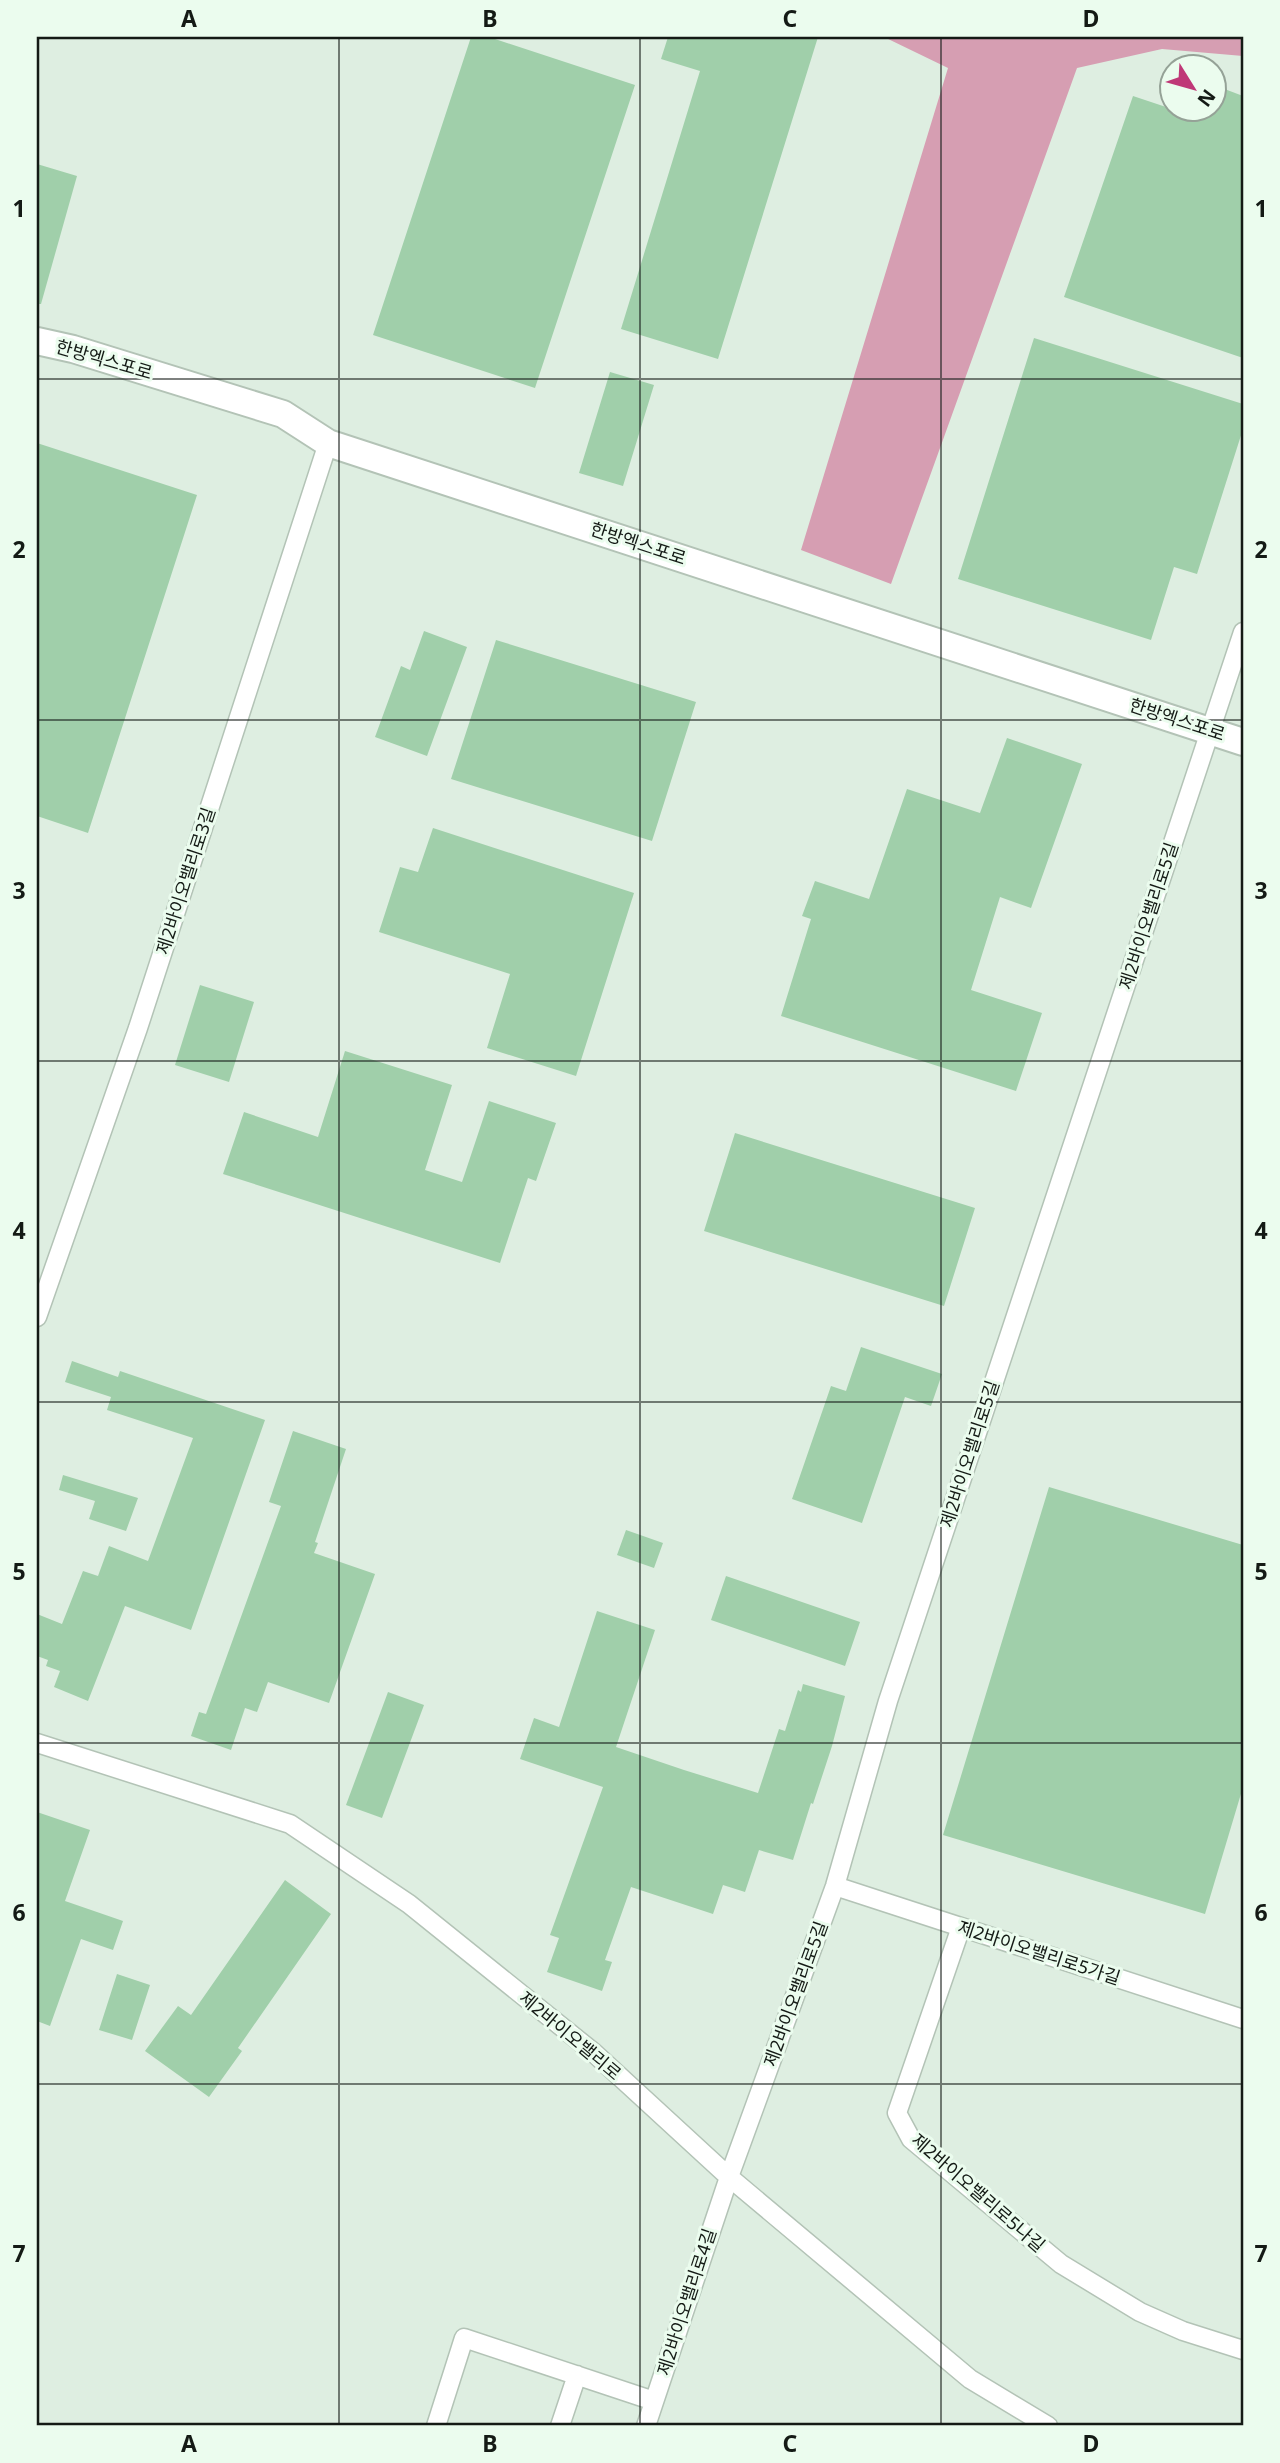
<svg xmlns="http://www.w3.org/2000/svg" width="1280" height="2463" viewBox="0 0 1280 2463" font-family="'Noto Sans','Noto Sans KR',sans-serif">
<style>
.forest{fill:#d69eb2}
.building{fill:#a0cfaa}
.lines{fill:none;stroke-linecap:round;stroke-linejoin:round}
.street-casing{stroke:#b3c3b6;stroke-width:21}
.secondary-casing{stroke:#b3c3b6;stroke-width:30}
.street{stroke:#fff;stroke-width:18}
.secondary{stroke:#fff;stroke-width:26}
.grid{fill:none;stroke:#141a15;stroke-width:2;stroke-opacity:0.55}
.labels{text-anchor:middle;stroke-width:6;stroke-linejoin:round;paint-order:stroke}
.street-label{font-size:18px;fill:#141a15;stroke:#ebfcee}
.neatline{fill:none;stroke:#141a15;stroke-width:2.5}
.grid-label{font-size:23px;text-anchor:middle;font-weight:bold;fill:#141a15}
</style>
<rect width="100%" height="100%" fill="#deeee1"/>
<path class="forest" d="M 884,37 L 1243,37 L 1243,56 L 1162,49 L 1077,68 L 891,584 L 801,550 L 948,68 Z"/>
<path class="building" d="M 471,37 L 489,37 L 635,85 L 535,388 L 373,335 Z
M 668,37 L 818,37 L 718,359 L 621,329 L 700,71 L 661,59 Z
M 1214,85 L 1243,96 L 1243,358 L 1064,297 L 1133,96 L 1169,108 L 1214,108 Z
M 37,164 L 77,176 L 41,304 L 37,304 Z
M 1034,338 L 1243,404 L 1243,429 L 1197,574 L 1174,567 L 1151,640 L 958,579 Z
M 610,372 L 654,385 L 623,486 L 579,473 Z
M 37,443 L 197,495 L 88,833 L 37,816 Z
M 424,631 L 467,647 L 427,756 L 375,737 L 401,666 L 410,670 Z
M 496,640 L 696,702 L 652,841 L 451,779 Z
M 1007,738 L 1082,764 L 1031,908 L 1000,897 L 971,990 L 1042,1013 L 1016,1091 L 781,1016 L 811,919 L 802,916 L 815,881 L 869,899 L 907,789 L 980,813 Z
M 433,828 L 634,893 L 576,1076 L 487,1048 L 510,974 L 379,932 L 400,867 L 418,872 Z
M 200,985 L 254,1002 L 229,1082 L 175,1065 Z
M 345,1051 L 452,1085 L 425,1170 L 462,1182 L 489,1101 L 556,1123 L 536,1181 L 528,1178 L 500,1263 L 223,1174 L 244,1112 L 318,1137 Z
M 735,1133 L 975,1208 L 944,1306 L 704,1231 Z
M 861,1347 L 942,1374 L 931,1406 L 905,1397 L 862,1523 L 792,1499 L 831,1386 L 846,1391 Z
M 72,1361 L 118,1377 L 120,1371 L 265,1420 L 191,1630 L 125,1606 L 88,1701 L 54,1687 L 60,1671 L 46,1666 L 48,1660 L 37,1656 L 37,1614 L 62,1624 L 83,1571 L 98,1576 L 109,1546 L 148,1561 L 193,1438 L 107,1410 L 111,1397 L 65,1382 Z
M 293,1431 L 346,1449 L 315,1542 L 318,1543 L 314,1553 L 375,1574 L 329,1703 L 268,1682 L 257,1712 L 245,1708 L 231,1750 L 191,1736 L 199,1712 L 206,1714 L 281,1506 L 269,1502 Z
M 63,1475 L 138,1498 L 126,1531 L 89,1519 L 95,1501 L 59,1490 Z
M 1049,1487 L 1243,1545 L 1243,1787 L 1205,1914 L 943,1835 Z
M 626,1530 L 663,1543 L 654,1568 L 617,1555 Z
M 726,1576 L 860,1622 L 845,1666 L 711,1620 Z
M 597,1611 L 655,1630 L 616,1747 L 684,1770 L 758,1793 L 779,1729 L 785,1731 L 798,1690 L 801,1692 L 803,1684 L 845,1696 L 832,1746 L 813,1804 L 811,1803 L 793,1860 L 759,1850 L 745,1892 L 723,1885 L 713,1914 L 631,1887 L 605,1960 L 612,1962 L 602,1991 L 547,1972 L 559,1938 L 550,1935 L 603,1787 L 520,1759 L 534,1718 L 559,1727 Z
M 388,1692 L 424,1705 L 382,1818 L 346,1805 Z
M 37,1812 L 90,1830 L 65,1901 L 123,1921 L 113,1950 L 81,1939 L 50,2026 L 37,2021 Z
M 285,1880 L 331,1914 L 238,2048 L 242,2051 L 209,2097 L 145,2051 L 178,2006 L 191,2015 Z
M 117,1974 L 150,1985 L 132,2040 L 99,2030 Z"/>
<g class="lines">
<g class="street-casing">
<path id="street" d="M 37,1317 L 138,1028 L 328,443
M 37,1743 L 290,1824 L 409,1904 L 593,2052 L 729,2177 L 970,2379 L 1048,2426
M 835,1886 L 1243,2019
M 961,1927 L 897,2113 L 911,2139 L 1061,2264 L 1140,2312 L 1183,2331 L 1243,2350
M 436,2426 L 464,2338 L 654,2401
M 560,2426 L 577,2375
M 646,2426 L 729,2177 L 835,1886 L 888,1701 L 1243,632"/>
</g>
<g class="secondary-casing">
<path id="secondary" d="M 37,341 L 73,349 L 283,414 L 328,443 L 1243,742"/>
</g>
<use href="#street" class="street"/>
<use href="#secondary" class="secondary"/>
</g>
<path class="grid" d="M 339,37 L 339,2426M 640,37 L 640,2426M 941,37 L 941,2426M 37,379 L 1243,379M 37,720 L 1243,720M 37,1061 L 1243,1061M 37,1402 L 1243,1402M 37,1743 L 1243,1743M 37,2084 L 1243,2084"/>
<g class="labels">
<g class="street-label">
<text transform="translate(104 360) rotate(16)" y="6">한방엑스포로</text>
<text transform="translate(638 544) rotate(18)" y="6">한방엑스포로</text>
<text transform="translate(1177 720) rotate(18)" y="6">한방엑스포로</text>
<text transform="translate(186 881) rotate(-72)" y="6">제2바이오밸리로3길</text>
<text transform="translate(1149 916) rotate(-72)" y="6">제2바이오밸리로5길</text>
<text transform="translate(970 1454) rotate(-72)" y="6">제2바이오밸리로5길</text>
<text transform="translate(1039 1953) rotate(18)" y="6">제2바이오밸리로5가길</text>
<text transform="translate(796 1994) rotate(-70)" y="6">제2바이오밸리로5길</text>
<text transform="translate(570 2036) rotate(40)" y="6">제2바이오밸리로</text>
<text transform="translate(978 2193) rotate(41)" y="6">제2바이오밸리로5나길</text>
<text transform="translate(687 2302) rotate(-72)" y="6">제2바이오밸리로4길</text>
</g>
</g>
<rect width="1280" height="2463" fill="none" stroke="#ebfcee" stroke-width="77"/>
<g transform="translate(1193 88) rotate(127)"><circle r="33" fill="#ebfcee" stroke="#95a297" stroke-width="2"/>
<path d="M0-5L12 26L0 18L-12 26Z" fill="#bf3877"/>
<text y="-10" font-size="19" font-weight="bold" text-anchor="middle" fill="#141a15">N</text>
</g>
<rect x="38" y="38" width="1204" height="2386" class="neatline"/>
<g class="grid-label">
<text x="189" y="27">A</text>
<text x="490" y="27">B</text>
<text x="790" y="27">C</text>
<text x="1091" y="27">D</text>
<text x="19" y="217">1</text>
<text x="1261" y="217">1</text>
<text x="19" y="558">2</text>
<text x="1261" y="558">2</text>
<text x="19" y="899">3</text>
<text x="1261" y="899">3</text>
<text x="19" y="1239">4</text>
<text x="1261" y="1239">4</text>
<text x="19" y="1580">5</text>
<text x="1261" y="1580">5</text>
<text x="19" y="1921">6</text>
<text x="1261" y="1921">6</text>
<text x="19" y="2262">7</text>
<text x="1261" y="2262">7</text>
<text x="189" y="2452">A</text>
<text x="490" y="2452">B</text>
<text x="790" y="2452">C</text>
<text x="1091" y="2452">D</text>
</g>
</svg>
